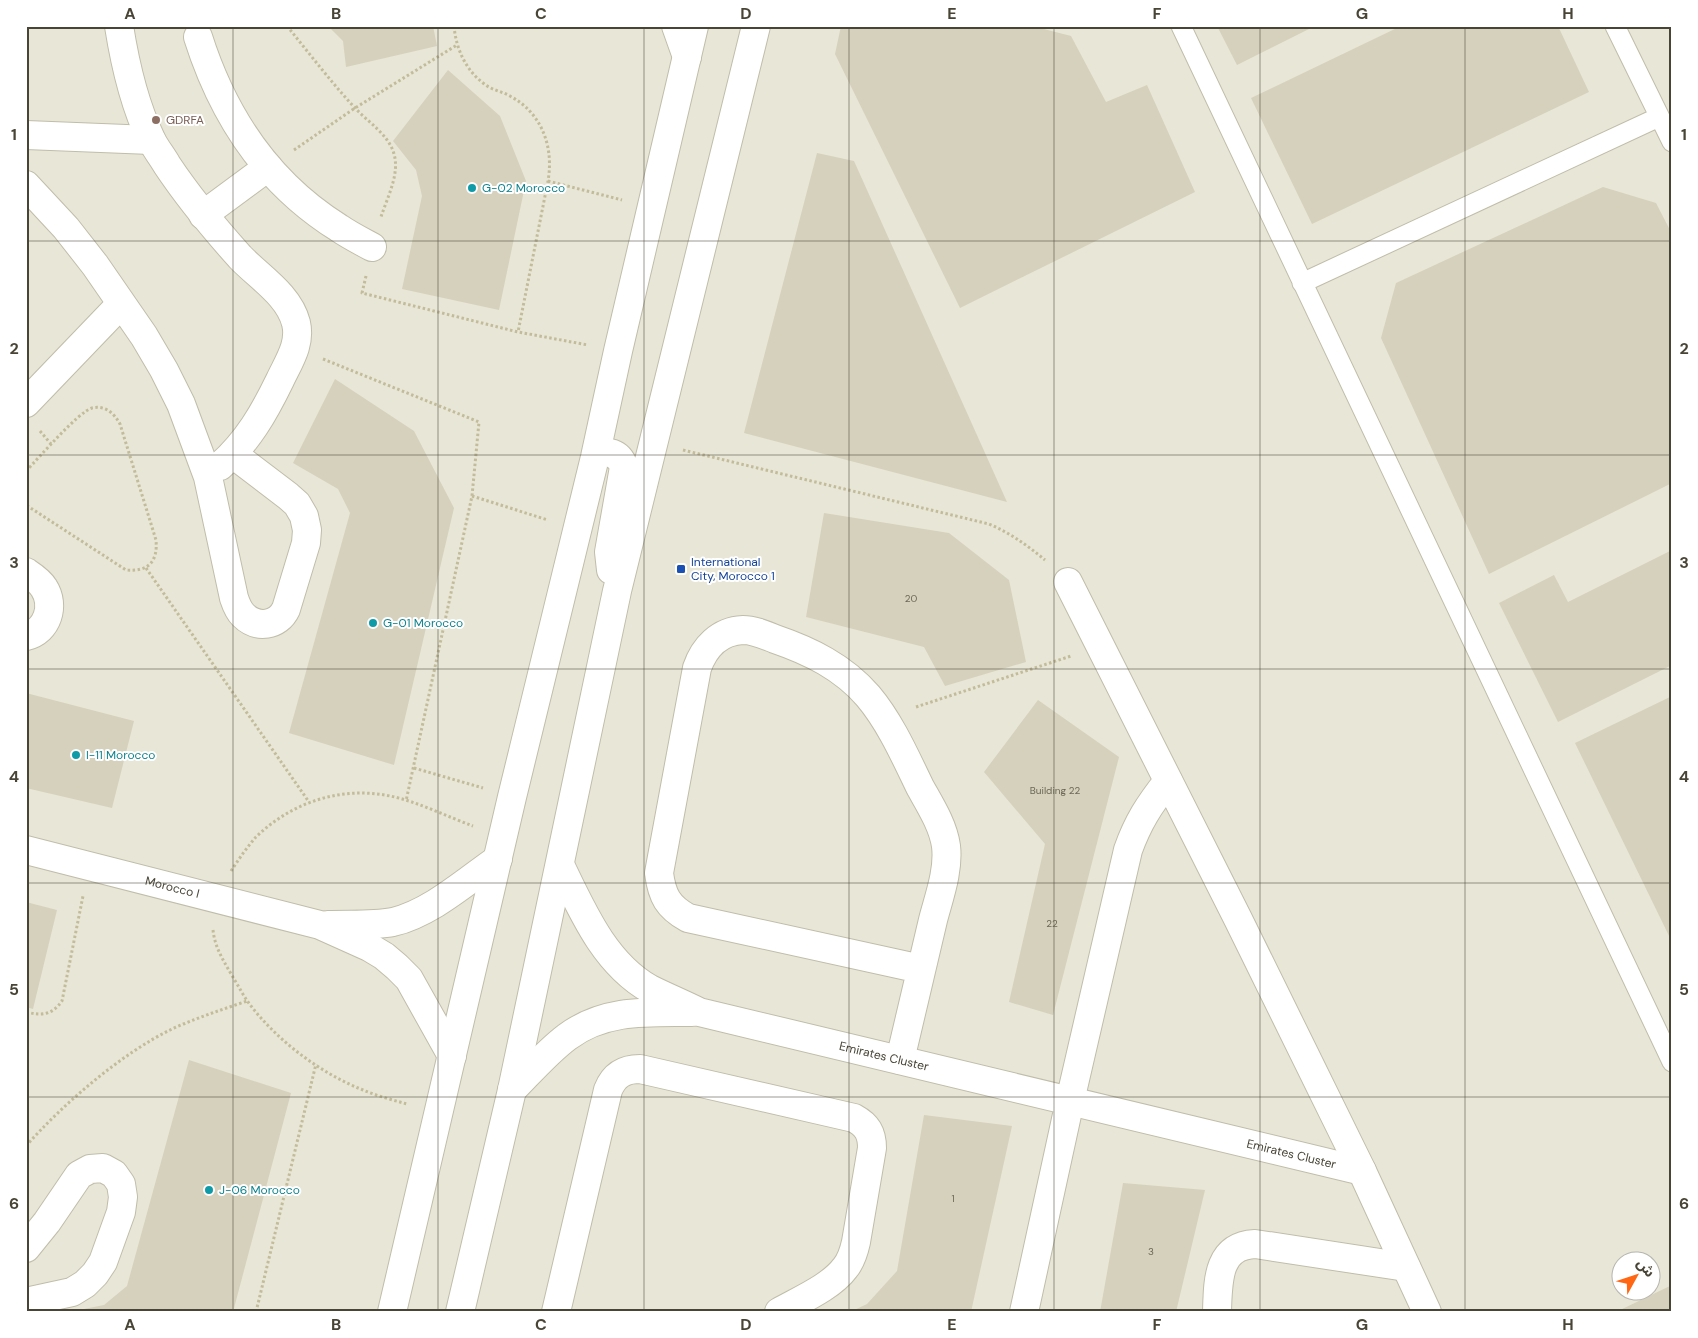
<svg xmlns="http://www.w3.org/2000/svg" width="1698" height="1338" viewBox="0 0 1698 1338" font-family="'DM Sans','Noto Sans Arabic',sans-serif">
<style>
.residential{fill:#e8e6d6;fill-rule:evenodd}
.building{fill:#d6d1bd}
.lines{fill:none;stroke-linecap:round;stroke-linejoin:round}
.service-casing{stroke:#c0bdaa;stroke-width:21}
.minor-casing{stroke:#c0bdaa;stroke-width:30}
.tertiary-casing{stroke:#c0bdaa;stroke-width:30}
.path{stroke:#c2bc9b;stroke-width:3;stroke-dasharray:2.5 2.5;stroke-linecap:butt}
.service{stroke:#fff;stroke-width:19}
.minor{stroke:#fff;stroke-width:28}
.tertiary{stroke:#fff;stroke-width:28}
.grid{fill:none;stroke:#484536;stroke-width:1;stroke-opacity:0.55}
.education-dot{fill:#8d6e63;stroke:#fff;stroke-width:2}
.culture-dot{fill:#0f9aa8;stroke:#fff;stroke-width:2}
.transit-dot{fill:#1a4fb4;stroke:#fff;stroke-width:2}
.labels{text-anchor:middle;stroke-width:4;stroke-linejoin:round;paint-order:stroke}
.number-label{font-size:10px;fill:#6c6858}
.education-label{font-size:12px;fill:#785e54;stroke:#fff;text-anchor:start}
.culture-label{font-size:12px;fill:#0d838f;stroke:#fff;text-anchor:start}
.transit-label{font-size:12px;fill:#164399;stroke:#fff;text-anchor:start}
.street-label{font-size:12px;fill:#484536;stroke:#fff}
.neatline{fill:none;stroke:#484536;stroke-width:2}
.grid-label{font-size:16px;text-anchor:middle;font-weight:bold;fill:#484536}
</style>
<rect width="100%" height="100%" fill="#f4f3e8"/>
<path class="residential" d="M 26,26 L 1672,26 L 1672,1312 L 26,1312 ZM 1620,1260 L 1650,1260 L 1650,1290 L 1620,1290 Z"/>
<path class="building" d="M 328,26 L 433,26 L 437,46 L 346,67 L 343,41 Z
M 841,26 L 1032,26 L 1071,36 L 1106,102 L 1147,85 L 1195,192 L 960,308 L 835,54 Z
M 1217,26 L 1315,26 L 1237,65 Z
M 1401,26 L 1558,26 L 1589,92 L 1312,224 L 1251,98 Z
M 448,70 L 500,116 L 526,181 L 499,310 L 402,289 L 422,196 L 416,170 L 393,141 Z
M 817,153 L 854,161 L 1007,502 L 744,433 Z
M 1603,187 L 1656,203 L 1672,234 L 1672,483 L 1489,574 L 1381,338 L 1396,283 Z
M 335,379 L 414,431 L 454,508 L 394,765 L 289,733 L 350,513 L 338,489 L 293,463 Z
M 824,513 L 949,533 L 1009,580 L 1026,662 L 945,686 L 924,647 L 806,617 Z
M 1672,550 L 1672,665 L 1558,722 L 1499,603 L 1554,575 L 1568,602 Z
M 26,693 L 134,721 L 112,808 L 26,788 Z
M 1672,696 L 1672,942 L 1575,743 Z
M 1038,700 L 1119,757 L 1053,1015 L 1009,1002 L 1045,844 L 984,772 Z
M 26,902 L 57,910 L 33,1009 L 26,1007 Z
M 189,1060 L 291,1093 L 233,1312 L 69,1312 L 104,1305 L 127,1286 Z
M 924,1115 L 1012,1126 L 971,1312 L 850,1312 L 867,1304 L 897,1271 Z
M 1123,1183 L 1205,1190 L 1176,1312 L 1100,1312 Z
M 1672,1285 L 1672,1312 L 1616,1312 Z"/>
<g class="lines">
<g class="service-casing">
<path id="service" d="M 1181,26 L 1672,1062
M 1615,26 L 1672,142
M 1302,283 L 1659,117"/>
</g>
<g class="minor-casing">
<g id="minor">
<path d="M 119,26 C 125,64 134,104 151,139 C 155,148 162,156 167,165 C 189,198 214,228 240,257 C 259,277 289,295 296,323 C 301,344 289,361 280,380 C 264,413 248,441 220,466"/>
<path d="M 676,26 L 687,57"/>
<path d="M 198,37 C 223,116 267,183 339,228 C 349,235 361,241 372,247"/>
<path d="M 26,135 L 151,140"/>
<path d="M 26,185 L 66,228 L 95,265 L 144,336 L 164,370 L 181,404 L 208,477 L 234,598 C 236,604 238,610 243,615 C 257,629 278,626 286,609 L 306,543 L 307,530 L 304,516 L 297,504 L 288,496 L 233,454"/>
<path d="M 203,215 L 268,167"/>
<path d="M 26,403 L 121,304"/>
<path d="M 26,572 C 32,576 40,581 44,588 C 55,605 48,631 26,636"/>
<path d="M 1068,582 L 1238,919 L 1362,1171 L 1427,1312"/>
<path id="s1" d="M 26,850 L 320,925 L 369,947 L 384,956 L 397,967 L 409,979 L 452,1056"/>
<path id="s2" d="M 560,865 C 582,910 604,963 650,989 C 666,997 683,1004 699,1012 L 1362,1171"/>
<path d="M 328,925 C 349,924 372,926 393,922 C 431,913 466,881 498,859"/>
<path d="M 900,1060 C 911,1013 922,967 933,920 C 939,897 949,870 946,846 C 943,825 930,805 920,787 C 905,756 890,722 868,696 C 843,667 810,651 775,639 C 765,635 754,630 743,630 C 719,631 704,648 697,668 L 659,873 C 662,896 668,907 688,918 L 921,969"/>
<path d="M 512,1090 C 529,1073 547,1052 567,1037 C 604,1009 648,1012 692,1012"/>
<path d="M 26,1248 L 47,1222 L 79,1175 L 90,1169 L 103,1168 L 114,1174 L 121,1184 L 123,1197 L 121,1212 L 103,1262 L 95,1274 L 85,1284 L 72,1292 L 26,1302"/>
<path d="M 556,1312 L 608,1090 C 614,1075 624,1069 640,1069 L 854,1118 C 867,1125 872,1133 872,1148 L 856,1242 C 854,1251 851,1261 845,1268 C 831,1287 800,1300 779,1312"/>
<path d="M 1024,1312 L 1070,1101 L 1128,850 C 1138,822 1149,805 1168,781"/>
<path d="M 1217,1312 C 1218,1281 1217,1246 1255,1244 L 1406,1267"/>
</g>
</g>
<g class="tertiary-casing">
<path id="tertiary" d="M 595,457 C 608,449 619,453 624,467 L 609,552 L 611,570
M 392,1312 L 512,797 L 595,457 L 618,351 L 694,26
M 460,1312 L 512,1090 L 617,591 L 756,26"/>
</g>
<path class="path" d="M 287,26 C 309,53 331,82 355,108 C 368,122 389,135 394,154 C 400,174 387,198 381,217
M 454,26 C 456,48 465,69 483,83 C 491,90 501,91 510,96 C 542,113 554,147 548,181 L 518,332
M 294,150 L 355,108 L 457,45
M 548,181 L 622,200
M 366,276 L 362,293 L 518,332 L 588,345
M 323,359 L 479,422 L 472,496 L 406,801
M 40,431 L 51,444
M 683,450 L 989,524 C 1010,533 1027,545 1045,560
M 26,471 C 38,459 78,412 92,408 C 105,405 114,413 120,424 L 156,540 C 158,562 148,572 126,570 L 26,505
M 472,496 L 548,520
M 146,568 L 309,802
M 916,707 L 1071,656
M 414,768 L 483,788
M 231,871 C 239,859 247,847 256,837 C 292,802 341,786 390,796 C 416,801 448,817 473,826
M 213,930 C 215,949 225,963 234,979 C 239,987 243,995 248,1002 C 276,1040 320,1073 363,1090 C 377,1096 393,1100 407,1104
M 26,1012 C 42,1016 52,1015 62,1001 L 83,896
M 26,1146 C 63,1104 122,1053 172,1029 C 196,1018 221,1010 247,1001
M 256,1312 L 316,1064"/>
<use href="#service" class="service"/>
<use href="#minor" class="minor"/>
<use href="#tertiary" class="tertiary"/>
</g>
<path class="grid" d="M 233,26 L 233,1312M 438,26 L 438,1312M 644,26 L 644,1312M 849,26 L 849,1312M 1054,26 L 1054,1312M 1260,26 L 1260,1312M 1465,26 L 1465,1312M 26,241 L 1672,241M 26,455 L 1672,455M 26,669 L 1672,669M 26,883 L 1672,883M 26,1097 L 1672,1097"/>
<circle class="education-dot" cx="156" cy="120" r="5"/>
<g class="culture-dot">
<circle cx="472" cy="188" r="5"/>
<circle cx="373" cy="623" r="5"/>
<circle cx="76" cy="755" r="5"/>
<circle cx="209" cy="1190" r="5"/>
</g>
<rect class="transit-dot" x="676" y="564" width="10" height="10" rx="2.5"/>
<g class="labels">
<g class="number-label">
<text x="911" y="602">20</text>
<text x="1055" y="794">Building 22</text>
<text x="1052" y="927">22</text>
<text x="953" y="1202">1</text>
<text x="1151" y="1255">3</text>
</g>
<g class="education-label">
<text x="166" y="124">GDRFA</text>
</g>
<g class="culture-label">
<text x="482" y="192">G-02 Morocco</text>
<text x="383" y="627">G-01 Morocco</text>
<text x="86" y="759">I-11 Morocco</text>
<text x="219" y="1194">J-06 Morocco</text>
</g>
<g class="transit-label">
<text x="691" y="566">International<tspan x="691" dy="14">City, Morocco 1</tspan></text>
</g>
<g class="street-label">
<text dy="4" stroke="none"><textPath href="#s1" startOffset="151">Morocco I</textPath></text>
<text dy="4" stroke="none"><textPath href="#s2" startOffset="400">Emirates Cluster</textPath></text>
<text dy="4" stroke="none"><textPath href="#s2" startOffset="819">Emirates Cluster</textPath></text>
</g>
</g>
<rect width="1698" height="1338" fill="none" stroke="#ffffff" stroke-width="55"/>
<g transform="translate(1636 1276) rotate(50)"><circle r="24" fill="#ffffff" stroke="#b6b5af"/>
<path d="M0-4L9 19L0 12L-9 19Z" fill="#ff6715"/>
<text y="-8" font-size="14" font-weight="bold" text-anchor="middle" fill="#484536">ش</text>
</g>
<rect x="28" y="28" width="1642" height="1282" class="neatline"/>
<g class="grid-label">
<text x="130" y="19">A</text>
<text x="336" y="19">B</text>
<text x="541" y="19">C</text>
<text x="746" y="19">D</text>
<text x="952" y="19">E</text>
<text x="1157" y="19">F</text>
<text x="1362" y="19">G</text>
<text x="1568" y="19">H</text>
<text x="14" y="140">1</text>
<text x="1684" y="140">1</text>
<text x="14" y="354">2</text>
<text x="1684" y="354">2</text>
<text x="14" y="568">3</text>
<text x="1684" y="568">3</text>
<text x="14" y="782">4</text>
<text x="1684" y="782">4</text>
<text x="14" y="995">5</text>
<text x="1684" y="995">5</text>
<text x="14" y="1209">6</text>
<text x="1684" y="1209">6</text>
<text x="130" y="1330">A</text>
<text x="336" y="1330">B</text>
<text x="541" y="1330">C</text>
<text x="746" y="1330">D</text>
<text x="952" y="1330">E</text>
<text x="1157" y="1330">F</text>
<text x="1362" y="1330">G</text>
<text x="1568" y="1330">H</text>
</g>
</svg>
